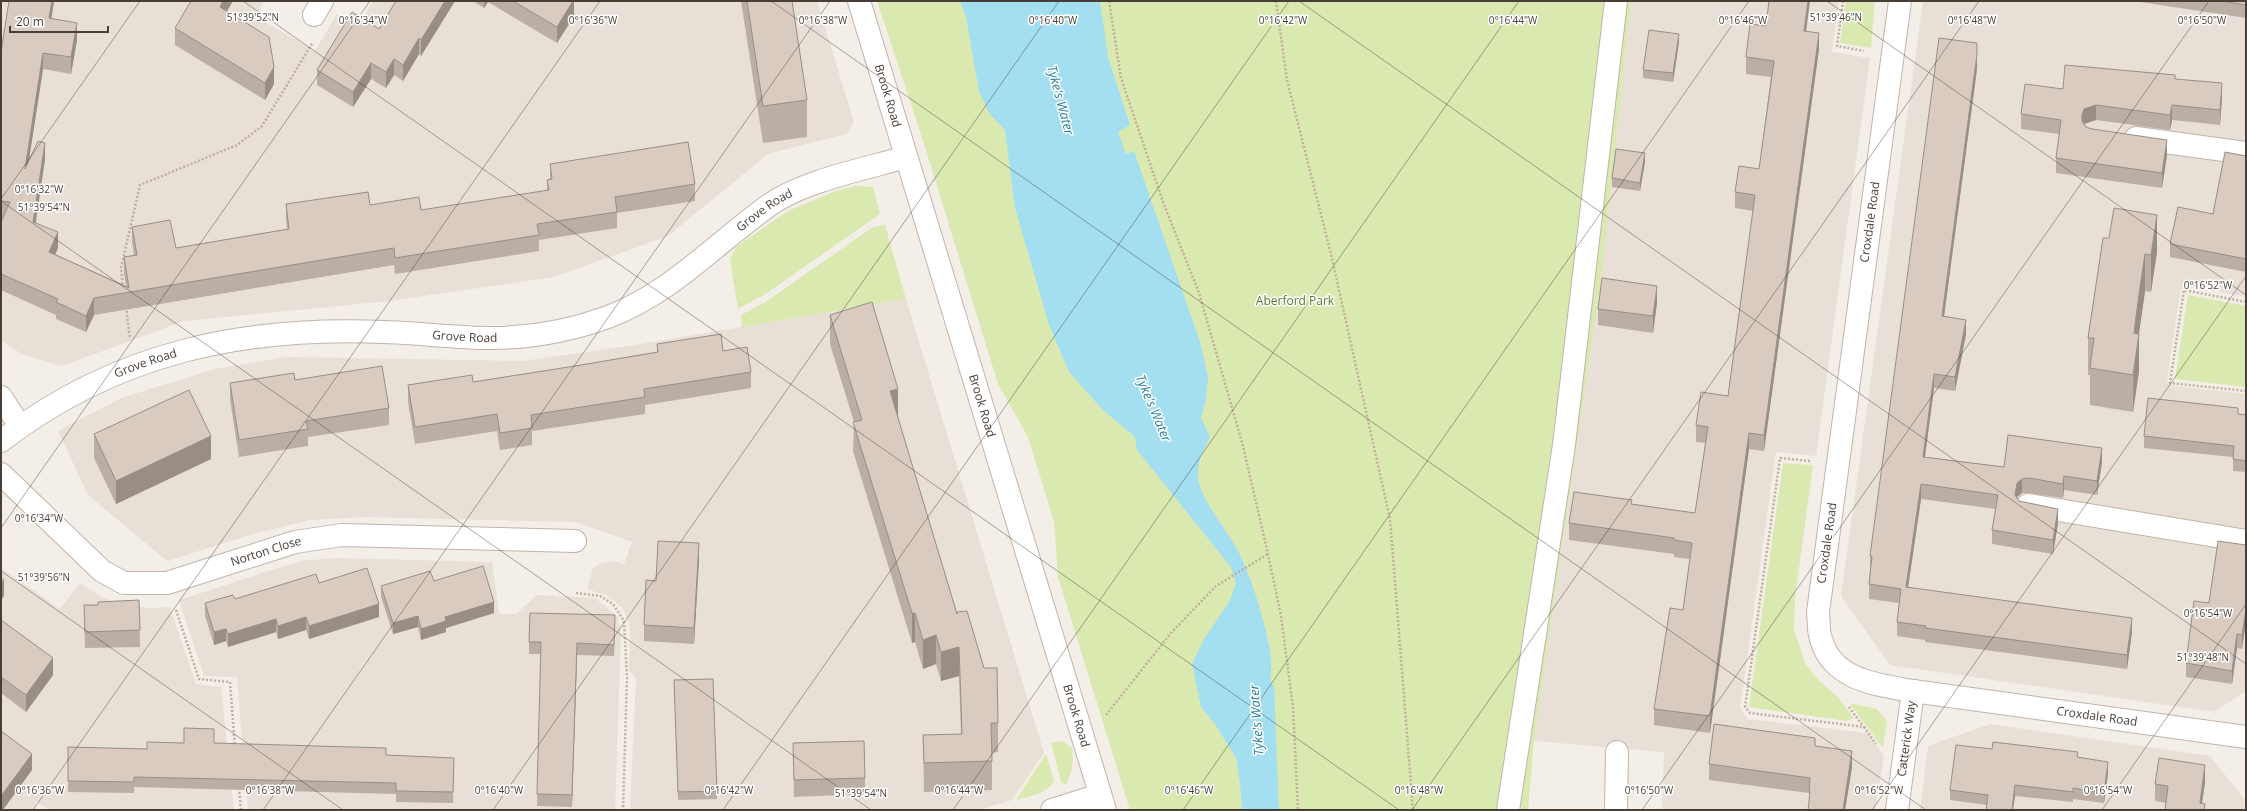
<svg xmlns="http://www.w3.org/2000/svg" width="2247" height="811" viewBox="0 0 2247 811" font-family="'Open Sans',sans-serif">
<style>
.residential{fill:#e8dfd6}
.green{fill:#d9e9b0}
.water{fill:#a3dff1}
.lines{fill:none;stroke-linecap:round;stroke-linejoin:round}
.minor-casing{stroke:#c0b4aa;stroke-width:24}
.path{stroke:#c2ae9b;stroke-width:2.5;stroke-dasharray:2 2;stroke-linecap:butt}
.minor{stroke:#fff;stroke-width:22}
.wall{fill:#bbafa5}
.shaded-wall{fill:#988e86}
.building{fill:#d9cbc0;stroke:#988e86}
.ticks{fill:none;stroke:#483e36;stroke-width:1;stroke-opacity:0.45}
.labels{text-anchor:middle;stroke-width:3;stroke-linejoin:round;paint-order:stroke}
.street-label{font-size:12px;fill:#483e36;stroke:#fff}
.park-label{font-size:12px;fill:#557b28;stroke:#fff}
.water-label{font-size:13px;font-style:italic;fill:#29809c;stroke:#fff}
.ticks-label{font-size:10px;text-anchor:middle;fill:#483e36;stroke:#fff;stroke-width:3;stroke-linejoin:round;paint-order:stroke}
</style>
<rect width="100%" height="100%" fill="#f4eee8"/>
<path class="residential" d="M 1,1 L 264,1 L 255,16 L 315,51 L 337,14 L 357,27 L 373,1 L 817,1 L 854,122 L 846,134 L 768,154 L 668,236 L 554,277 L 389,301 L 184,321 L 62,366 L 23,355 L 1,340 Z
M 1631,1 L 1839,1 L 1832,52 L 1870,58 L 1816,456 L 1776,452 L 1740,708 L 1748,719 L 1867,733 L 1884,756 L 1875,810 L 1662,810 L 1664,752 L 1534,741 L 1601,281 Z
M 1923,1 L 2246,1 L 2246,297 L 2185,285 L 2180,292 L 2167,381 L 2173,386 L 2246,394 L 2246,691 L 2214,712 L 1890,665 L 1841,596 Z
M 906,299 L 1044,753 L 1012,800 L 978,810 L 630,810 L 636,678 L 629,670 L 630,627 L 623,609 L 608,596 L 587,589 L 593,568 L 601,563 L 613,561 L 624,564 L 632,542 L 576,522 L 362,517 L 310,520 L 253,534 L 167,561 L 88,495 L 58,431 L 121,398 L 215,369 L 287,357 L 523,361 L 635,345 Z
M 335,558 L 492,562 L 499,614 L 516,614 L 537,595 L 595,598 L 618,617 L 621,633 L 615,810 L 248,810 L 237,677 L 204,676 L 179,600 L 300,561 Z
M 1,568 L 60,609 L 80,583 L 102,597 L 125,606 L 152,608 L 170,607 L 196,684 L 221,687 L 234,810 L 51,810 L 36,802 L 34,810 L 1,810 Z
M 1990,724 L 2210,756 L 2245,800 L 2244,810 L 1920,810 L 1928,746 Z"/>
<path class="green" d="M 877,1 L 1631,1 L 1601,281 L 1534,741 L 1528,810 L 1130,810 L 1058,577 L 1054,522 L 1028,437 L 998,384 L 920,131 Z
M 1846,1 L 1875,1 L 1871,48 L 1840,43 Z
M 856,186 L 873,187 L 880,214 L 764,295 L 738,309 L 730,260 L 736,247 L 788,211 L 833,192 Z
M 885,225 L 906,299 L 742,327 L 741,315 L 764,303 L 873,227 Z
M 2188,295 L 2246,306 L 2246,387 L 2175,379 Z
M 1783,463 L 1813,465 L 1795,598 L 1794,629 L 1805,663 L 1818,680 L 1837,696 L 1854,718 L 1847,721 L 1749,707 Z
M 1849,703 L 1877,709 L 1887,721 L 1883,748 Z
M 1062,741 L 1072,748 C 1074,763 1072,772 1066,785 L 1061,782 L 1051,743 Z
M 1046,754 L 1054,781 C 1047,794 1029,796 1016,800 Z"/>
<path class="water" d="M 960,1 L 1100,1 L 1108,57 L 1130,125 L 1118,132 L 1126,154 L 1134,151 L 1200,342 L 1208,377 L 1206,400 L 1201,418 L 1210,437 C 1204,449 1197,462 1198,477 C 1200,501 1231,534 1241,557 C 1253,582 1268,631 1271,659 C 1272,666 1270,675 1271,683 L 1274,686 L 1279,810 L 1242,810 L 1240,783 L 1236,758 L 1215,724 L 1201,707 L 1192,664 L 1204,639 L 1229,602 L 1236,584 L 1231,567 L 1137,450 L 1135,437 L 1102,409 L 1069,372 L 1049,325 L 1015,208 L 1005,130 L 989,113 L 979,91 L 966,17 Z"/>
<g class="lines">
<g class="minor-casing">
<g id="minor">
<path id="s1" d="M 859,1 L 1105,810"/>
<path id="s2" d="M 1900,1 L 1818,612 C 1819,620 1818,631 1821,639 C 1832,680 1877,685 1913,691 L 2246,737"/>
<path d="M 314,15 L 322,1"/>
<path d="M 2136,138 L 2246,153"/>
<path d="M 1,397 L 20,426"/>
<path id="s3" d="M 1,441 C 115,353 243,326 384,332 C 420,333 456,338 492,338 C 530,338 572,330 608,317 C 670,294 715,244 768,206 C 802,181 865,169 906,157"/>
<path id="s4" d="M 1,474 L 102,571 L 124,583 L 167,583 L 295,542 L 342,535 L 575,541"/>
<path d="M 2028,505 L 2246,541"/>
<path d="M 1052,810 L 1100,795"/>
<path d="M 1508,810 L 1564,445 L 1616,1"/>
<path d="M 1616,810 L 1617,752"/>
<path id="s5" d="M 1897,810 L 1913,691"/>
</g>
</g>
<path class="path" d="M 1109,1 L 1121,78 L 1163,202 L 1199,293 L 1243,446 L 1268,554 L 1281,616 L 1293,707 L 1298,810
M 1276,1 L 1287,80 L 1331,254 L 1390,519 L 1413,810
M 1843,1 L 1837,46 L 1864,51
M 123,288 L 121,268 L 140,185 L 237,145 L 262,126 L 313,42
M 2246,302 L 2184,290 L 2170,383 L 2246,391
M 126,307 L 130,339
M 1810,461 L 1780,458 L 1745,707 L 1750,713 L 1864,727 L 1876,744
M 576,593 L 600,596 L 613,604 L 624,621 L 627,677 L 623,810
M 176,610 L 199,679 L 230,682 L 235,747
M 1849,707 L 1864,727
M 1106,715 L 1171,633 L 1216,586 L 1268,554
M 239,788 L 241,810"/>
<use href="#minor" class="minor"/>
</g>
<path class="wall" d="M 54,1 L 51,19 L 77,40 L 71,74 L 43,69 L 29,160 L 45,159 L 36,223 L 58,248 L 55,254 L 126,286 L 124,274 L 124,257 L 134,255 L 132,243 L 132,227 L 176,248 L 287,229 L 286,220 L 286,204 L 370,205 L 421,210 L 547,191 L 547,180 L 550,179 L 550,164 L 695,184 L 695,201 L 617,213 L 617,228 L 539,240 L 539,251 L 395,274 L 394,265 L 94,315 L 86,332 L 56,319 L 56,315 L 1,290 L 1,222 L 3,218 L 1,217 L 1,52 Z
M 396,1 L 455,1 L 421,56 L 419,54 L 403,81 L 394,75 L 386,88 L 371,79 L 353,107 L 317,85 L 317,70 L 379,29 Z
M 473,1 L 574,1 L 574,16 L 557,43 L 488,2 L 484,8 Z
M 741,1 L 792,1 L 807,100 L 807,137 L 763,143 Z
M 2134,1 L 2246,1 L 2246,18 Z
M 227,11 L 274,84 L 265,100 L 175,45 L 175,28 Z
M 1806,31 L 1819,49 L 1764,451 L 1749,449 L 1710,733 L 1654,725 L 1654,709 L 1683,610 L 1690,559 L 1674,557 L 1674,554 L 1569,540 L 1569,523 L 1632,504 L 1695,513 L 1706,443 L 1696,442 L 1696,425 L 1728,396 L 1753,211 L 1735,208 L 1735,192 L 1759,169 L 1771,77 L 1746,74 L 1746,57 Z
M 1679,42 L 1673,82 L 1643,78 L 1643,70 Z
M 1977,69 L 1944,317 L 1966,334 L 1955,391 L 1934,388 L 1925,457 L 2004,467 L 2102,462 L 2097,495 L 2064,490 L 2063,498 L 2029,493 L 2022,493 L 2017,497 L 2019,501 L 2058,523 L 2053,554 L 1992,544 L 1992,530 L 1996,509 L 1921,499 L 1908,587 L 2132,632 L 2127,669 L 1925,642 L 1925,640 L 1897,636 L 1897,622 L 1899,603 L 1869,599 L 1869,584 L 1870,570 L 1870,556 Z
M 2175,79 L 2222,98 L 2220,125 L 2172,120 L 2170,130 L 2096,120 L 2084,124 L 2086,127 L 2092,129 L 2167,155 L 2162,188 L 2056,173 L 2056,158 L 2059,134 L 2021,129 L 2021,114 L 2063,89 Z
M 2246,156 L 2246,272 L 2170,257 L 2170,244 L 2213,214 Z
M 1645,162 L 1640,191 L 1612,187 L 1612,178 Z
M 2103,238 L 2157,252 L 2151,292 L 2145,291 L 2139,331 L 2139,371 L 2133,412 L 2090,405 L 2090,375 L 2088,375 L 2088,338 Z
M 1657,303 L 1653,333 L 1598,325 L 1598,309 Z
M 830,315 L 898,418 L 957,614 L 998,723 L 998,752 L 992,753 L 992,790 L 924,792 L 923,735 L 961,734 L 959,676 L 941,681 L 936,664 L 923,669 L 915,642 L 912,643 L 853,451 L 854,422 L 830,344 Z
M 657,344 L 723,351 L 751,372 L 751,388 L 645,405 L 645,414 L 532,431 L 532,445 L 500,450 L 497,431 L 415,444 L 408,402 L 408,385 L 473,382 L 575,366 L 657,352 Z
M 295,380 L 389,408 L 389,425 L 308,437 L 308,446 L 239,457 L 230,400 L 230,383 Z
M 2238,414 L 2246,415 L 2246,472 L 2233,471 L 2233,457 L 2144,448 L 2144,436 Z
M 94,434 L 211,459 L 116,504 L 94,458 Z
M 2246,545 L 2242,649 L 2237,648 L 2232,684 L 2186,677 L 2186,663 L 2209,603 Z
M 699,560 L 694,644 L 644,641 L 644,625 L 656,581 Z
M 434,581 L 494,613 L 446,628 L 446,632 L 421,640 L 418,627 L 393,634 L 381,597 L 381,586 Z
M 319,583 L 379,617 L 309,639 L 306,630 L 278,639 L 276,632 L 228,647 L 226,641 L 214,645 L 205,616 L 205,603 L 235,599 Z
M 139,600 L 140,647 L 85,648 L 84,605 L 98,605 Z
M 1,620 L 53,675 L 26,712 L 1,693 Z
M 615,627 L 614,656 L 577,655 L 572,807 L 537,806 L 541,654 L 529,654 L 529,642 Z
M 674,680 L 717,791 L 717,799 L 678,800 Z
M 184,743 L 214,743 L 386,755 L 454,758 L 453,803 L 396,802 L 396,794 L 134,787 L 134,793 L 68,792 L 68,747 L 147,749 Z
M 793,743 L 865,778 L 865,794 L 794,797 Z
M 1815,746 L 1852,767 L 1845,810 L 1808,810 L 1809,804 L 1809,793 L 1709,780 L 1709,764 Z
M 1992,749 L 2078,757 L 2108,773 L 2104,803 L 2073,799 L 2073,802 L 2015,796 L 2013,810 L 1986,810 L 1987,805 L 1950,800 L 1950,790 Z
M 2205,782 L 2202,804 L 2205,810 L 2155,801 L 2155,784 Z"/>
<path class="shaded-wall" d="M 52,1 L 54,1 L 49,35 L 49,18 Z
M 223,1 L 233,1 L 220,23 L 220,7 Z
M 445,1 L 455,1 L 421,56 L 421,40 Z
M 484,1 L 488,1 L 488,2 L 484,8 Z
M 573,1 L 574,1 L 574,16 L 557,43 L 557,27 Z
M 1808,1 L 1810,1 L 1804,47 L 1804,31 Z
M 77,23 L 77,40 L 71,74 L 71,57 Z
M 1819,33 L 1819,49 L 1764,451 L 1764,435 Z
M 1679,34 L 1679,42 L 1673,82 L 1673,73 Z
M 419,38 L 419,54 L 403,81 L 403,65 Z
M 43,53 L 43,69 L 25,185 L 25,169 Z
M 1977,54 L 1977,69 L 1942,331 L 1942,316 Z
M 394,59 L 394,75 L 386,88 L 386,72 Z
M 371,63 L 371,79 L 353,107 L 353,92 Z
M 274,67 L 274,84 L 265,100 L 265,83 Z
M 2222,83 L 2222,98 L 2220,125 L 2220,110 Z
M 2096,105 L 2096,120 L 2084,124 L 2082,130 L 2082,115 L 2084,109 Z
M 2172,105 L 2172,120 L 2170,130 L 2170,115 Z
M 2167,140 L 2167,155 L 2162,188 L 2162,173 Z
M 45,143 L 45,159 L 33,238 L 33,222 Z
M 1645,153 L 1645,162 L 1640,191 L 1640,183 Z
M 2157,215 L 2157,252 L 2151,292 L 2151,255 Z
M 58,232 L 58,248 L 49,268 L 49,252 Z
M 2145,254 L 2145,291 L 2139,334 L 2139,371 L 2133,412 L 2134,333 Z
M 1657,286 L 1657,303 L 1653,333 L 1653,316 Z
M 94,298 L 94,315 L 86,332 L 86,316 Z
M 1966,320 L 1966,334 L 1955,391 L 1955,377 Z
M 1934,374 L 1934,388 L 1923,471 L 1923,457 Z
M 898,389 L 898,418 L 890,391 Z
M 1749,433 L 1749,449 L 1710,733 L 1710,716 Z
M 211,436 L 211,459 L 116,504 L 116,481 Z
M 2102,448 L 2102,462 L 2097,495 L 2097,481 Z
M 2064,476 L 2064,490 L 2063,498 L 2063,484 Z
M 2022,479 L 2022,493 L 2017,497 L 2015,495 L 2017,483 Z
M 1921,484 L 1921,499 L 1906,601 L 1906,587 Z
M 2058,509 L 2058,523 L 2053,554 L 2053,540 Z
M 699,543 L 699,560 L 694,644 L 694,628 Z
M 4,580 L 4,596 L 1,600 L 1,584 Z
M 494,602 L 494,613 L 446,628 L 446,632 L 421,640 L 421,629 L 445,617 Z
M 379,604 L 379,617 L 309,639 L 309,626 Z
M 2246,609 L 2246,622 L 2242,649 L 2242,635 Z
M 912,613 L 915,613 L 915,642 L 912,643 Z
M 418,616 L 418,627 L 393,634 L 393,623 Z
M 306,617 L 306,630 L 278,639 L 278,626 Z
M 2132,618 L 2132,632 L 2127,669 L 2127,655 Z
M 276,619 L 276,632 L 228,647 L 228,634 Z
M 226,629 L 226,641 L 214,645 L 214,632 Z
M 2237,634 L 2237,648 L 2232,684 L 2232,671 Z
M 936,635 L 936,664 L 923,669 L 923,640 Z
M 577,643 L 577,655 L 572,807 L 572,795 Z
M 959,647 L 959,676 L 941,681 L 941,652 Z
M 53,658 L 53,675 L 26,712 L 26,695 Z
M 1852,751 L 1852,767 L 1845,810 L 1843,810 Z
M 32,754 L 32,770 L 3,810 L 1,810 L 1,796 Z
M 2108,762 L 2108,773 L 2104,803 L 2104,793 Z
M 2205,765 L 2205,782 L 2201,810 L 2200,803 Z
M 2015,785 L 2015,796 L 2013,810 L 2012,810 Z"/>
<path class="building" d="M 9,1 L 52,1 L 49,18 L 77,23 L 71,57 L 43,53 L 25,169 L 38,141 L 45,143 L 33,222 L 58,232 L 49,252 L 129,288 L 124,257 L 137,255 L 132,227 L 170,220 L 176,248 L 289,229 L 286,204 L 368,192 L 370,205 L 419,197 L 421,210 L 549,190 L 547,180 L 552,179 L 550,164 L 688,142 L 695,184 L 615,197 L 617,212 L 537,224 L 539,235 L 395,258 L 394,248 L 94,298 L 86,316 L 56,302 L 58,299 L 1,274 L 1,222 L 10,202 L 1,201 L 1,52 Z
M 191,1 L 223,1 L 220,7 L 269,37 L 274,67 L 265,83 L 175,28 Z
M 396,1 L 445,1 L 421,40 L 419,38 L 403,65 L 394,59 L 386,72 L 371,63 L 353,92 L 317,70 L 352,12 L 379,29 Z
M 513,1 L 573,1 L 557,27 Z
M 747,1 L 792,1 L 807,100 L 763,106 Z
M 1769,1 L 1808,1 L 1804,31 L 1819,33 L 1764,435 L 1749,433 L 1710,716 L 1654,709 L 1670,608 L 1683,610 L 1692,543 L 1674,540 L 1674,538 L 1569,523 L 1574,492 L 1632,500 L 1631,504 L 1695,513 L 1708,427 L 1696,425 L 1701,392 L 1728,396 L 1755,195 L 1735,192 L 1739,166 L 1759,169 L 1774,61 L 1746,57 L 1750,24 L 1766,26 Z
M 2222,1 L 2246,1 L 2246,5 Z
M 1649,30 L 1679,34 L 1673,73 L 1643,70 Z
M 1939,38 L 1977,43 L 1977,54 L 1942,316 L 1966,320 L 1955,377 L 1934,374 L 1923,457 L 2004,467 L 2008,435 L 2102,448 L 2097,481 L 2064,476 L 2063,484 L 2029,478 L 2022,479 L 2017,483 L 2015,495 L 2019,501 L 2058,509 L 2053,540 L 1992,530 L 1998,495 L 1921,484 L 1906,587 L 2132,618 L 2127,655 L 1925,628 L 1926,626 L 1897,622 L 1901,589 L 1869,584 L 1872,556 L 1870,556 Z
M 2065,65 L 2175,75 L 2175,79 L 2222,83 L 2220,110 L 2172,105 L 2170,115 L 2096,105 L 2084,109 L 2082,115 L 2082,121 L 2086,127 L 2092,129 L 2167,140 L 2162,173 L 2056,158 L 2061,120 L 2021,114 L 2025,84 L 2063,89 Z
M 1616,149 L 1645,153 L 1640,183 L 1612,178 Z
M 2225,152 L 2246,156 L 2246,259 L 2170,244 L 2178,207 L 2213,214 Z
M 2114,208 L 2157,215 L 2151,255 L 2145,254 L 2139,294 L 2134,333 L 2139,334 L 2133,375 L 2090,368 L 2094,338 L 2088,338 L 2103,238 L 2109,238 Z
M 1602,278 L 1657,286 L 1653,316 L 1598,309 Z
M 872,302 L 898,389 L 890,391 L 957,614 L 957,612 L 967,611 L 984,668 L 997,668 L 998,723 L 991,723 L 992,761 L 924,763 L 923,735 L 962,734 L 959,647 L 941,652 L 936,635 L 923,640 L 915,613 L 912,613 L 853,422 L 862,420 L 830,315 Z
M 721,334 L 723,351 L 747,347 L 751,372 L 644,389 L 645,397 L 531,415 L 532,428 L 500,433 L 497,414 L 415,427 L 408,385 L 472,375 L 473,382 L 575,366 L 658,352 L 657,344 Z
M 382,366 L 389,408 L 306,421 L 308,429 L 239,440 L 230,383 L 294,373 L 295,380 Z
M 189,390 L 211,436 L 116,481 L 94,434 Z
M 2148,398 L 2238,408 L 2238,414 L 2246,415 L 2246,461 L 2233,459 L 2234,446 L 2144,436 Z
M 658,541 L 699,543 L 694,628 L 644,625 L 646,580 L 656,581 Z
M 2218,541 L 2246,545 L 2246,609 L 2242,635 L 2237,634 L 2232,671 L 2186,663 L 2194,601 L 2209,603 Z
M 483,566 L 494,602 L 445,617 L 446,621 L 421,629 L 418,616 L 393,623 L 381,586 L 430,571 L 434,581 Z
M 367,568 L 379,604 L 309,626 L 306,617 L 278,626 L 276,619 L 228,634 L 226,629 L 214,632 L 205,603 L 233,595 L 235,599 L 316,574 L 319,583 Z
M 1,578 L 4,580 L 1,584 Z
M 139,600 L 140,630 L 85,632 L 84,605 L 98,605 L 98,602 Z
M 530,613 L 615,615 L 614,645 L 577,643 L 572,795 L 537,794 L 541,642 L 529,642 Z
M 1,620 L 53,658 L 26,695 L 1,677 Z
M 713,679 L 717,791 L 678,792 L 674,680 Z
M 1714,724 L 1815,738 L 1815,746 L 1852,751 L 1843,810 L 1808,810 L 1810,791 L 1809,791 L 1810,778 L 1709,764 Z
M 184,728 L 214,729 L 214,743 L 386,748 L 386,755 L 454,758 L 453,792 L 396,791 L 396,783 L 134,777 L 134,782 L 68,781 L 68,747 L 147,749 L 147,742 L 184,743 Z
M 1,731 L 32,754 L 1,796 Z
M 864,741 L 865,778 L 794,780 L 793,743 Z
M 1993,742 L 2078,752 L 2077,757 L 2108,762 L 2104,793 L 2073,788 L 2073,792 L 2015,785 L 2012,810 L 1986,810 L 1988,795 L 1950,790 L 1956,745 L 1992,749 Z
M 2159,758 L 2205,765 L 2200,803 L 2205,804 L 2204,810 L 2165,810 L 2168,786 L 2155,784 Z"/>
<path class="ticks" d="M 243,1 L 1399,810M 771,1 L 1926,810M 1299,1 L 2246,664M 1827,1 L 2246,295M 1,199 L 140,1M 1,201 L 871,810M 1,528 L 370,1M 1,571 L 343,810M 33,810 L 600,1M 263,810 L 830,1M 493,810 L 1059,1M 723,810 L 1289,1M 953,810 L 1519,1M 1183,810 L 1749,1M 1412,810 L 1979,1M 1642,810 L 2209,1M 1872,810 L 2246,276M 2102,810 L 2246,604"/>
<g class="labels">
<g class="street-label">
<text dy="4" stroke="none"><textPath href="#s1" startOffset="99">Brook Road</textPath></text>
<text dy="4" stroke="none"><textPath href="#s3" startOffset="824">Grove Road</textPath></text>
<text transform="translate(1870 222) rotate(-82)" y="4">Croxdale Road</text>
<text dy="4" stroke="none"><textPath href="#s3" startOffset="488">Grove Road</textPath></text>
<text dy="4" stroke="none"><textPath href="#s3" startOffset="165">Grove Road</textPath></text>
<text dy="4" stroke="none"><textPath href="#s1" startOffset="423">Brook Road</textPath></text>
<text transform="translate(1827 543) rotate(-82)" y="4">Croxdale Road</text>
<text dy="4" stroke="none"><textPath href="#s4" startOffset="312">Norton Close</textPath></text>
<text dy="4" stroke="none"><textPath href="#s1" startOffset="747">Brook Road</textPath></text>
<text dy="4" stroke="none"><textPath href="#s2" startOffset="942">Croxdale Road</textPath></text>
<text dy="4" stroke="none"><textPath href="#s5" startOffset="72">Catterick Way</textPath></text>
</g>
<g class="park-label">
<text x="1295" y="305">Aberford Park</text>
</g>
<g class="water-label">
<text transform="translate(1061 100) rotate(75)" y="5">Tyke's Water</text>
<text transform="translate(1154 408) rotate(67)" y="5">Tyke's Water</text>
<text transform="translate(1256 720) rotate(-94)" y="5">Tyke's Water</text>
</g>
</g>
<g class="ticks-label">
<text x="253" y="21">51°39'52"N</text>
<text x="1836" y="21">51°39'46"N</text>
<text x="363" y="24">0°16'34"W</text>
<text x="593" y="24">0°16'36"W</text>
<text x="823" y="24">0°16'38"W</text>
<text x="1053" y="24">0°16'40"W</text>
<text x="1283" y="24">0°16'42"W</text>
<text x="1513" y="24">0°16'44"W</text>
<text x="1743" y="24">0°16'46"W</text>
<text x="1972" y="24">0°16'48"W</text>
<text x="2202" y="24">0°16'50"W</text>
<text x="39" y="193">0°16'32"W</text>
<text x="44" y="211">51°39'54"N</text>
<text x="2208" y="289">0°16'52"W</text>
<text x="39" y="522">0°16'34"W</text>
<text x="44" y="581">51°39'56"N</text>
<text x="2208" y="617">0°16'54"W</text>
<text x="2203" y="661">51°39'48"N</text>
<text x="40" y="794">0°16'36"W</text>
<text x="270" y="794">0°16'38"W</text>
<text x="499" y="794">0°16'40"W</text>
<text x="729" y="794">0°16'42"W</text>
<text x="959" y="794">0°16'44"W</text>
<text x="1189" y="794">0°16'46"W</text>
<text x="1419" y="794">0°16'48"W</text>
<text x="1649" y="794">0°16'50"W</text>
<text x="1879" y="794">0°16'52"W</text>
<text x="2108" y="794">0°16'54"W</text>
<text x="861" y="797">51°39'54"N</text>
</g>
<rect width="2247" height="811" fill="none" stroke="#483e36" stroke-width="4"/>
<path d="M10 26v6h98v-6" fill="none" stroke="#483e36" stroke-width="2"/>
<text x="16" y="26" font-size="12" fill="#483e36" stroke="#ffffff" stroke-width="3" paint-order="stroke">20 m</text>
</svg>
